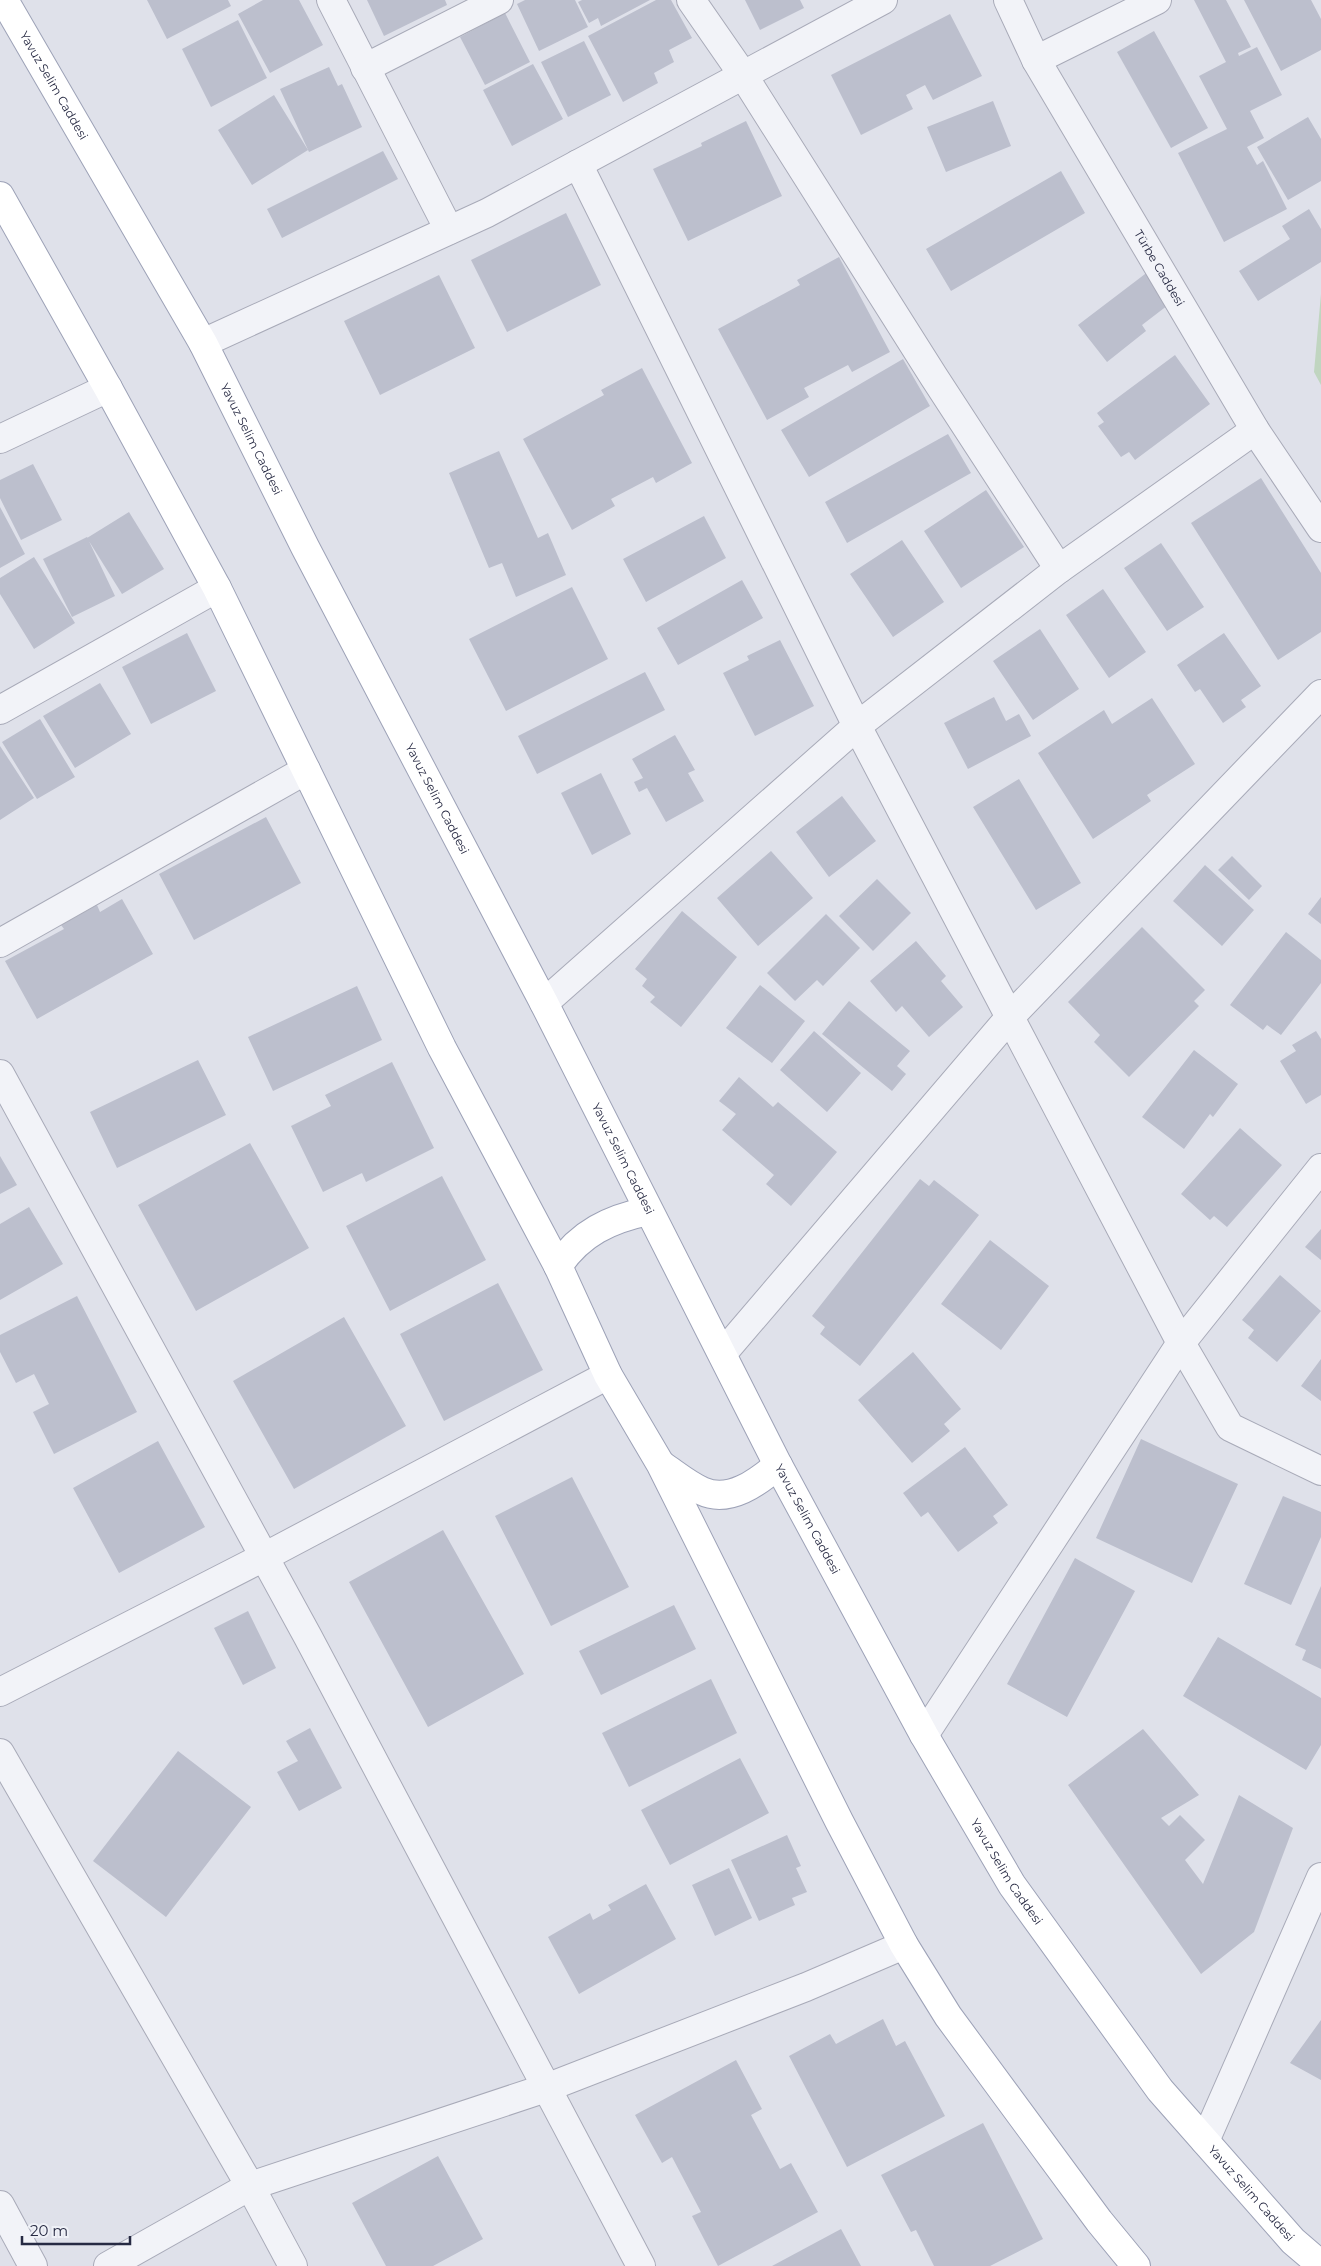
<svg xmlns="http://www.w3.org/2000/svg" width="1321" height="2266" viewBox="0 0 1321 2266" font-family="Montserrat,sans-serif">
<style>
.green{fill:#c0d5c0}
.building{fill:#bcbfcd}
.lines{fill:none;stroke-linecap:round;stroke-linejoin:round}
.minor-casing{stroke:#a8aab8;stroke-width:30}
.major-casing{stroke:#9da2b7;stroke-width:30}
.minor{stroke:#f2f3f8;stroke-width:28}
.major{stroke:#fff;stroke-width:28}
.labels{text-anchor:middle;stroke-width:5;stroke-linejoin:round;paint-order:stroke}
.street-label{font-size:12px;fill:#272a43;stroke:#eff1f7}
</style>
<rect width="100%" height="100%" fill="#dfe1ea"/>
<path class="green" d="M 1321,294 L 1321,385 L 1314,372 Z"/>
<path class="building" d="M 147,0 L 228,0 L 231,6 L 167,39 Z
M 263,0 L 299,0 L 323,45 L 270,73 L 238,14 Z
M 367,0 L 445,0 L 447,5 L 384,36 Z
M 525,0 L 575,0 L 588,27 L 539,51 L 517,4 Z
M 582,0 L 650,0 L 601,26 L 598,18 L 589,23 L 578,2 Z
M 656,0 L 671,0 L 692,38 L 669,50 L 674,62 L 654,73 L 658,83 L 623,102 L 588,36 Z
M 745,0 L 800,0 L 804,8 L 760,30 Z
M 1194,0 L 1226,0 L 1251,47 L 1238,53 L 1239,56 L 1257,47 L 1282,95 L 1250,111 L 1264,138 L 1247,147 L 1257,165 L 1263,161 L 1287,209 L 1224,242 L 1178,153 L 1227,129 L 1199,76 L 1226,62 Z
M 1244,0 L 1311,0 L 1321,19 L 1321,50 L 1281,71 Z
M 505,13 L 530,62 L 485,85 L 460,37 Z
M 950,14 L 982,76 L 933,100 L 925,85 L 906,95 L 913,109 L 861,135 L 831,75 Z
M 238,20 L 267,78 L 211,107 L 182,49 Z
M 1154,31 L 1208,128 L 1171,148 L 1117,52 Z
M 584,41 L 611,95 L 568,117 L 541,62 Z
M 533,64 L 563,119 L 512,146 L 483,90 Z
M 329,67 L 338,86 L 342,84 L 362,127 L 309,152 L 280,89 Z
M 274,95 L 308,150 L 252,185 L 218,130 Z
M 993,101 L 1011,146 L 946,172 L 927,127 Z
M 1308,117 L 1321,139 L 1321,181 L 1288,200 L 1257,147 Z
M 746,121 L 782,196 L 688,241 L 653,169 L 702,146 L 701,143 Z
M 383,151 L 398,179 L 282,238 L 267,209 Z
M 1061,171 L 1085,213 L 951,291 L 926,249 Z
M 1309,209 L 1321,229 L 1321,262 L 1258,301 L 1239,271 L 1290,239 L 1282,226 Z
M 566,213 L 601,285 L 507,332 L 471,260 Z
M 839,257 L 890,352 L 852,372 L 848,365 L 804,388 L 809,397 L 767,420 L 718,329 L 800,285 L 797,280 Z
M 1149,271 L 1172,302 L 1142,325 L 1146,331 L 1107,362 L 1078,325 Z
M 439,275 L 475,348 L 380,395 L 344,321 Z
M 1175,355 L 1210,404 L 1135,460 L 1129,452 L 1121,457 L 1098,426 L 1104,422 L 1097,413 Z
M 903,359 L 930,406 L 809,477 L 781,430 Z
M 642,368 L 692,463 L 656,483 L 653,477 L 611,499 L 615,506 L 572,530 L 523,439 L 604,395 L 601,390 Z
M 948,434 L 971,473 L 847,543 L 825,502 Z
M 499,451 L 538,538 L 548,533 L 566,575 L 516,597 L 502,563 L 489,568 L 449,473 Z
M 33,464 L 62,520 L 21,540 L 0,498 L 0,480 Z
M 1261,478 L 1321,573 L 1321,632 L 1278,660 L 1191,523 Z
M 986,490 L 1024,547 L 961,588 L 924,531 Z
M 0,507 L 25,554 L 0,568 Z
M 129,512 L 164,569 L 122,594 L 87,538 Z
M 704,516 L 726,558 L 646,602 L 623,559 Z
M 87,537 L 115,596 L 72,617 L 43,559 Z
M 902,540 L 944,602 L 893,637 L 850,574 Z
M 1161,543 L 1204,607 L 1167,631 L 1124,568 Z
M 34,557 L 75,623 L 34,649 L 0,594 L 0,578 Z
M 742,580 L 763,618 L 678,665 L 657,628 Z
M 572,587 L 608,659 L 506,711 L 469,639 Z
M 1103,589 L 1146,652 L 1109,678 L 1066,615 Z
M 1040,629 L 1079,689 L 1033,720 L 993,661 Z
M 187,633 L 216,691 L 151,724 L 122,667 Z
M 1224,633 L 1261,686 L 1241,700 L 1246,707 L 1223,723 L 1200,689 L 1195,692 L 1177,665 Z
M 780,640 L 814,706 L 755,736 L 723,673 L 749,660 L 747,656 Z
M 645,672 L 665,710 L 537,774 L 518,736 Z
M 100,683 L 131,734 L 75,768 L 43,716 Z
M 994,697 L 1006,721 L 1019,714 L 1031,736 L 968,769 L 944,723 Z
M 1152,698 L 1195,764 L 1147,795 L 1151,801 L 1093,839 L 1038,753 L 1104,710 L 1112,724 Z
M 40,719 L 75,777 L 37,799 L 2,742 Z
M 675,735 L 695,770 L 688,773 L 704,801 L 666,822 L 647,788 L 639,792 L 634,782 L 643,778 L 632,759 Z
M 0,746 L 34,798 L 0,820 Z
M 601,773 L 631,834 L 592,855 L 561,793 Z
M 1019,779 L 1081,883 L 1036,910 L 973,807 Z
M 842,796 L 876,841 L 829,877 L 796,832 Z
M 266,817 L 301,883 L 194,940 L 159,874 Z
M 771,851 L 813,898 L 758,946 L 717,898 Z
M 1232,856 L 1262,886 L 1249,900 L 1218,870 Z
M 1205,865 L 1254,910 L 1222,946 L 1173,901 Z
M 877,879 L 911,913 L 873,951 L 839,916 Z
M 1321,897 L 1321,924 L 1308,914 Z
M 122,899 L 153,954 L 37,1019 L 5,961 L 64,929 L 61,925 L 97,905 L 100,912 Z
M 682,911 L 737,957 L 681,1027 L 650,1002 L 655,997 L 642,986 L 647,979 L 635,969 Z
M 826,914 L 860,948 L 823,986 L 817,980 L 795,1001 L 767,973 Z
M 1142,927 L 1205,990 L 1194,1001 L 1199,1006 L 1129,1077 L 1094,1042 L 1100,1035 L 1068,1002 Z
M 1286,932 L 1321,960 L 1321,983 L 1281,1035 L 1267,1025 L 1263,1030 L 1230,1005 Z
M 916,941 L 946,976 L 941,981 L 963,1007 L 929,1037 L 902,1006 L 896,1012 L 870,981 Z
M 760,985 L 805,1021 L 772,1063 L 726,1028 Z
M 357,986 L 382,1040 L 273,1091 L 248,1037 Z
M 849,1001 L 910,1051 L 897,1066 L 906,1074 L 892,1091 L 822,1034 Z
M 814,1031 L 861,1073 L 827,1112 L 780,1070 Z
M 1316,1031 L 1321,1039 L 1321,1095 L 1306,1104 L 1280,1061 L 1296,1051 L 1292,1045 Z
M 1194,1050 L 1238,1084 L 1213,1117 L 1210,1114 L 1184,1149 L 1142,1117 Z
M 198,1060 L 226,1115 L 117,1168 L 90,1112 Z
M 392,1062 L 434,1148 L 366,1182 L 362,1173 L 323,1192 L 291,1126 L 331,1106 L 325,1095 Z
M 739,1077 L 773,1107 L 778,1102 L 837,1152 L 791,1206 L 766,1184 L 774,1175 L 722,1130 L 736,1114 L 719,1101 Z
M 1240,1128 L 1282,1165 L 1227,1227 L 1214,1216 L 1210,1220 L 1181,1194 Z
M 250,1143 L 309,1248 L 196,1311 L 138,1205 Z
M 0,1156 L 17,1185 L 0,1194 Z
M 442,1176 L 486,1260 L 390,1311 L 346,1226 Z
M 920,1179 L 929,1186 L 934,1180 L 979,1215 L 860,1366 L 820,1334 L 825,1327 L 812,1316 Z
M 29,1207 L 63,1264 L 0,1300 L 0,1224 Z
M 1321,1229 L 1321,1260 L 1305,1247 Z
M 990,1240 L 1049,1286 L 1001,1350 L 941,1304 Z
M 1280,1275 L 1321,1311 L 1277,1362 L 1248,1338 L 1254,1330 L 1242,1320 Z
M 498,1283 L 543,1370 L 444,1421 L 400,1334 Z
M 77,1296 L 137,1412 L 54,1454 L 33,1412 L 49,1404 L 34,1374 L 16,1383 L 0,1352 L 0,1335 Z
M 344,1317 L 406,1426 L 294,1489 L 233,1381 Z
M 913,1352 L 961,1409 L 944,1424 L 950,1431 L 912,1463 L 858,1400 Z
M 1321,1359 L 1321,1401 L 1301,1386 Z
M 1141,1439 L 1238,1484 L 1192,1583 L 1096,1538 Z
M 158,1441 L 205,1527 L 119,1573 L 73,1488 Z
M 965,1447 L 1008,1505 L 993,1516 L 998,1523 L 958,1552 L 928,1512 L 921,1517 L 903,1493 Z
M 572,1477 L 629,1587 L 551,1626 L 495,1516 Z
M 1283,1496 L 1321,1512 L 1321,1537 L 1291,1605 L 1244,1584 Z
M 443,1530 L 524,1674 L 428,1727 L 349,1582 Z
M 1075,1558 L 1135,1591 L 1067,1717 L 1007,1684 Z
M 1321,1586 L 1321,1669 L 1302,1660 L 1306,1650 L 1295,1645 Z
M 674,1605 L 696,1649 L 601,1695 L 579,1651 Z
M 248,1611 L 276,1668 L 243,1685 L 214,1628 Z
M 1218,1637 L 1321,1698 L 1321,1745 L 1306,1770 L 1183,1696 Z
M 711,1679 L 737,1733 L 629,1787 L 602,1733 Z
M 310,1728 L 342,1788 L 299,1811 L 277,1772 L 298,1761 L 286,1741 Z
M 1143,1729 L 1199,1795 L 1161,1818 L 1169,1826 L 1180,1815 L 1205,1840 L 1185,1860 L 1203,1884 L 1239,1795 L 1293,1828 L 1254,1932 L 1201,1974 L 1068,1785 Z
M 178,1751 L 251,1807 L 166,1917 L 93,1861 Z
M 740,1758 L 769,1813 L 670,1865 L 641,1810 Z
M 787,1835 L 801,1866 L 796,1868 L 807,1892 L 792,1898 L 795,1905 L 759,1921 L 731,1860 Z
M 729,1868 L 752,1918 L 715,1936 L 692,1885 Z
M 646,1884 L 676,1939 L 579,1994 L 548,1937 L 590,1913 L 593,1920 L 611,1910 L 608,1905 Z
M 883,2019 L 896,2046 L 905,2041 L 945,2116 L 847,2167 L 789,2056 L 830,2034 L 836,2044 Z
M 1321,2020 L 1321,2080 L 1290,2063 Z
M 736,2060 L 762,2109 L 751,2115 L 780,2169 L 791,2163 L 818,2212 L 718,2266 L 692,2216 L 701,2212 L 672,2157 L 662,2163 L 635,2115 Z
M 983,2123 L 1043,2239 L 990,2266 L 934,2266 L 916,2230 L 911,2232 L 881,2175 Z
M 438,2156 L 483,2239 L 433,2266 L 386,2266 L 352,2203 Z
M 841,2229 L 861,2266 L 772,2266 Z"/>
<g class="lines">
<g class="minor-casing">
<g id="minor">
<path d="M 331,0 L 449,230"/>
<path d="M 691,0 L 743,75 L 934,377 L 1059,569"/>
<path id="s1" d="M 1008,0 L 1036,60 L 1255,430 L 1321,528"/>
<path d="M 1036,60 L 1157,0"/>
<path d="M 365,68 L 499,0"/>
<path d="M 578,164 L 857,726 L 1181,1343 L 1230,1427 L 1321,1471"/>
<path d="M 203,343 L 487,213 L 883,0"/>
<path d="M 0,439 L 108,388"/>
<path d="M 0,710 L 217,588"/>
<path d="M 0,943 L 306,770"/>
<path d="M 544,1003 L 857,726 L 1059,569 L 1255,430"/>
<path d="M 0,1074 L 308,1637 L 641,2266"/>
<path d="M 723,1353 L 1010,1017 L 1321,694"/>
<path d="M 0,1692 L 264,1557 L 608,1375"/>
<path d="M 924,1735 L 1181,1343 L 1321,1168"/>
<path d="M 0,1753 L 250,2186 L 293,2266"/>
<path d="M 1205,2141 L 1321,1877"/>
<path d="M 0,2205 L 33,2266"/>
<path d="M 108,2266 L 250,2186 L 546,2088 L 806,1987 L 904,1945"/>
</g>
</g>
<g class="major-casing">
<g id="major">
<path id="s2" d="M 4,0 L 203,343 L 305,547 L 544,1003 L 778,1465 L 924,1735 L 1012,1885 L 1160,2090 L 1293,2241 L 1321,2265"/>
<path d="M 0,196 L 108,388 L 217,588 L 442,1048 L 558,1266 L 608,1375 L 661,1465 L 839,1821 L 904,1945 L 948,2016 L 1099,2221 L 1136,2266"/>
<path d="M 558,1266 C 580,1233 610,1219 648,1211"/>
<path d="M 663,1466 C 675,1474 688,1485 702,1491 C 729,1504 758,1482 778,1465"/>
</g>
</g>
<use href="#minor" class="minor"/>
<use href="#major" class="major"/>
</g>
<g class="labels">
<g class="street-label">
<text dy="4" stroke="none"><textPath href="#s2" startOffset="99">Yavuz Selim Caddesi</textPath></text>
<text dy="4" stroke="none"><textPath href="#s1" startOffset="308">Türbe Caddesi</textPath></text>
<text dy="4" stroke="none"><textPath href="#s2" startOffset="504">Yavuz Selim Caddesi</textPath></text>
<text dy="4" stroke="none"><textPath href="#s2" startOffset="909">Yavuz Selim Caddesi</textPath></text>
<text dy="4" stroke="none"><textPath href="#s2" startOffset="1314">Yavuz Selim Caddesi</textPath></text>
<text dy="4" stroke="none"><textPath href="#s2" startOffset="1719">Yavuz Selim Caddesi</textPath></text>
<text dy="4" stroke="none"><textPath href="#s2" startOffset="2124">Yavuz Selim Caddesi</textPath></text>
<text dy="4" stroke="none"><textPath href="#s2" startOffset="2529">Yavuz Selim Caddesi</textPath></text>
</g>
</g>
<path d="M22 2236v8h108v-8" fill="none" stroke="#272a43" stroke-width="2.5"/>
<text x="30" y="2236" font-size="15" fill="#272a43" stroke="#eff1f7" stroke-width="4" paint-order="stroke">20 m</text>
</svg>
